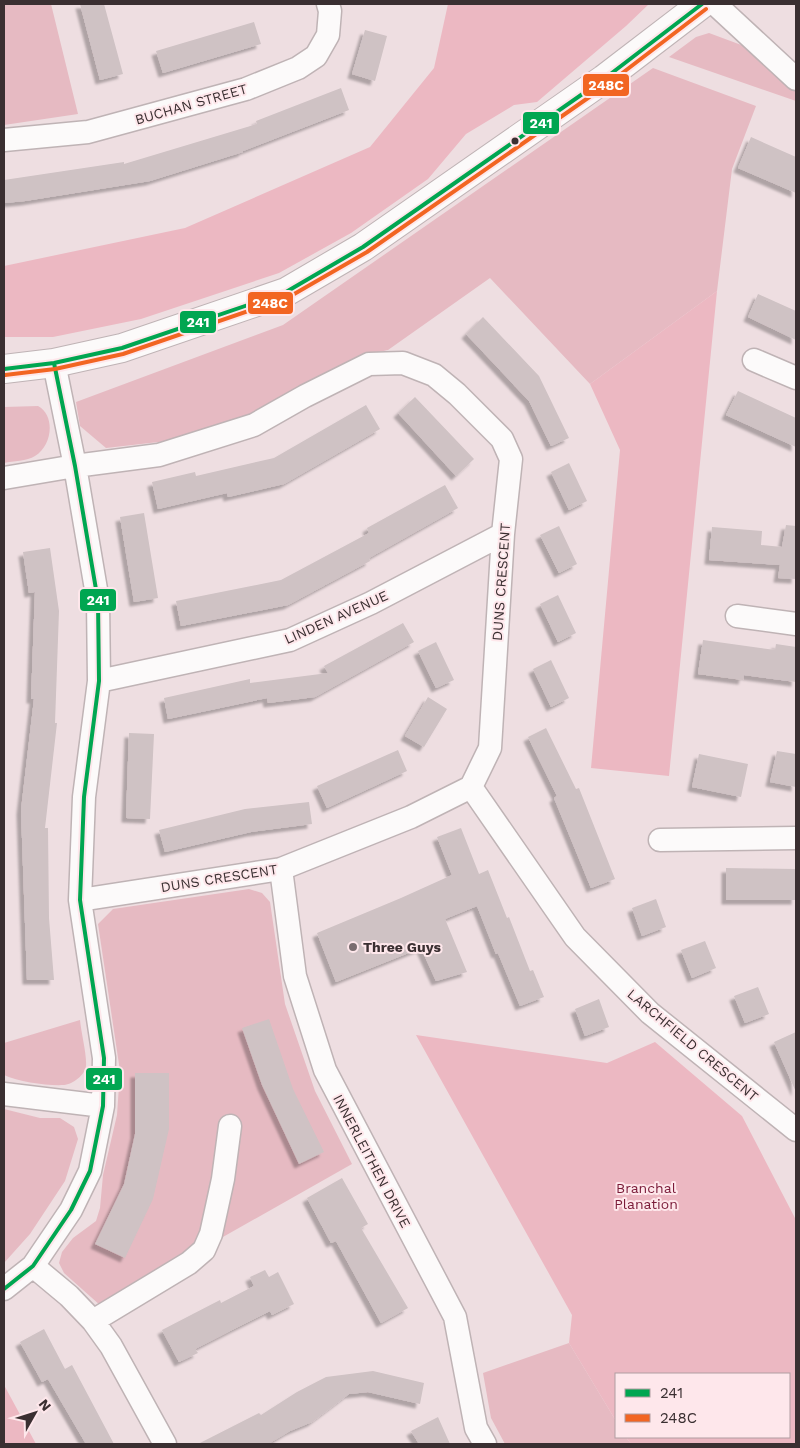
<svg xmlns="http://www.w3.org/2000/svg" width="800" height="1448" viewBox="0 0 800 1448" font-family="'Work Sans',sans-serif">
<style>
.green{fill:#e6bac2}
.forest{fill:#ecb8c2}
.building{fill:#cfc2c4;filter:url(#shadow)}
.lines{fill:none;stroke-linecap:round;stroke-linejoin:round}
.street-casing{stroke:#bfb3b5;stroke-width:25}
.secondary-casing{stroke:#bfb3b5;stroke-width:30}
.street{stroke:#fcfafa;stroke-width:22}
.secondary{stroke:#fcfafa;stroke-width:28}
.bus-1-casing{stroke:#fee7eb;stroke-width:8}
.bus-2-casing{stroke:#fee7eb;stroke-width:8}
.bus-1{stroke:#00a651;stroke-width:4}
.bus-2{stroke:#f26522;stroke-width:4}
.bus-dot{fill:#3a2f31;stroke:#fee7eb;stroke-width:2}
.poi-dot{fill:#796c6f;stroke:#fee7eb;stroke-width:2}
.labels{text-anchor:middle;stroke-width:4;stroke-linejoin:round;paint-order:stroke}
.street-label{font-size:14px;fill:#3a2f31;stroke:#fee7eb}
.poi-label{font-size:14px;font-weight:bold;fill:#3a2f31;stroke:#fee7eb;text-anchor:start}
.park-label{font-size:14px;fill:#7a1a38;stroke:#fee7eb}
.line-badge{stroke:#fee7eb;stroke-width:2}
.badge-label{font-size:14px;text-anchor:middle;font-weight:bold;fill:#fff}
</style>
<defs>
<filter id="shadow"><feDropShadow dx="-4.5" dy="4.5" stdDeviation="1" flood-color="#0004"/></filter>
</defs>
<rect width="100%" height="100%" fill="#eedee1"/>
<path class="green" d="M 4,4 L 51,4 L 78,114 L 4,125 Z
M 709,33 L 744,46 L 796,92 L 796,101 L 669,57 L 696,37 Z
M 653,68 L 756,106 L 732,169 L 717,291 L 590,384 L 490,278 L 388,350 L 370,354 L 245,417 L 176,440 L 106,448 L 80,426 L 76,402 L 283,325 Z
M 38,406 C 56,416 52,446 35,456 C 27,461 13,461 4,463 L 4,407 Z
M 249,889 L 262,893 L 270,902 L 285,1004 L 315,1091 L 352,1164 L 101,1306 L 64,1273 L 59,1263 L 62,1252 L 73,1238 L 96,1221 L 100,1208 L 103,1175 L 117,1115 L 120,1071 L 98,924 L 113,909 Z
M 80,1020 C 81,1032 87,1055 86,1066 C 85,1075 73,1084 64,1085 C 48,1086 19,1082 4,1075 L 4,1043 Z
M 4,1109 L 40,1118 L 60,1118 L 74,1127 L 78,1139 L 65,1181 L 30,1234 L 4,1263 Z
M 569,1343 L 616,1421 L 616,1437 L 626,1437 L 631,1444 L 505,1444 L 491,1418 L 483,1373 Z"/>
<path class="forest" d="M 448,4 L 649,4 L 626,26 L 537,102 L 514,105 L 466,134 L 428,179 L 351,233 L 279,273 L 141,319 L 53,337 L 4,337 L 4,266 L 185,228 L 370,147 L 434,68 Z
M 717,291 L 669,776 L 591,768 L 620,450 L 590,384 Z
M 416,1035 L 607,1063 L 655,1042 L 742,1116 L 796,1220 L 796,1444 L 631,1444 L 626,1437 L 789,1437 L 789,1374 L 616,1374 L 616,1421 L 569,1343 L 572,1315 Z
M 4,1385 L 36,1444 L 4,1444 Z"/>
<path class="building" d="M 80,4 L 104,4 L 123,74 L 100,80 Z
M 254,22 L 261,44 L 163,73 L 156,51 Z
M 365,30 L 387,36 L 375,81 L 352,74 Z
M 341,88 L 349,110 L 243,151 L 243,152 L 150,181 L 25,201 L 4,203 L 4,180 L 124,162 L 124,164 L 257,124 L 256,121 Z
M 751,137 L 796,157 L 796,193 L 738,168 Z
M 758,294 L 796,311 L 796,340 L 748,317 Z
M 483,317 L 539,376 L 569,438 L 551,446 L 529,401 L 466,334 Z
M 738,391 L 796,418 L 796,447 L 726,415 Z
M 415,397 L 474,459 L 456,476 L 398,413 Z
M 366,405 L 380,429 L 284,484 L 228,497 L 227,493 L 158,509 L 152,482 L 195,472 L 196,476 L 274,458 Z
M 569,463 L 587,501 L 569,510 L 551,472 Z
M 445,485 L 458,508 L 369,558 L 370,561 L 288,605 L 181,626 L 176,601 L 281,580 L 369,533 L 367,528 Z
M 144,513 L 158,598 L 134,602 L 120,517 Z
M 786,525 L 796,526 L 796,579 L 778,578 L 780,565 L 709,560 L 712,527 L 762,531 L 761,545 L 782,547 Z
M 559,526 L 577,564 L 559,573 L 540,535 Z
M 50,548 L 59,611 L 55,723 L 57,723 L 45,828 L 48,828 L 49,918 L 54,980 L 27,980 L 21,810 L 34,699 L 31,699 L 35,592 L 29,593 L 23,552 Z
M 558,595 L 576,633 L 558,642 L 540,604 Z
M 403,623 L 414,642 L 315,697 L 268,703 L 267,698 L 168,719 L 164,698 L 250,679 L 250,683 L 328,673 L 324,666 Z
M 703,640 L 775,650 L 776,644 L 796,647 L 796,682 L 744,675 L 743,680 L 698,674 Z
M 436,642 L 454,680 L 436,688 L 418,651 Z
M 551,660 L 569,698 L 551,707 L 533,669 Z
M 428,697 L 447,709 L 424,747 L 405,736 Z
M 546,728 L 576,789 L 579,788 L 615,879 L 591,888 L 554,798 L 557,796 L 528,737 Z
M 129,733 L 154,734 L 150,819 L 126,818 Z
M 398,750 L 407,771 L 327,808 L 317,786 Z
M 777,751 L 796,754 L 796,787 L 770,782 Z
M 699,754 L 748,764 L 741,797 L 692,787 Z
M 309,802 L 312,824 L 251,832 L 165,852 L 159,830 L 245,809 Z
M 461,828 L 479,874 L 488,870 L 507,918 L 509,917 L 530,971 L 533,970 L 544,997 L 520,1006 L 498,953 L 496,954 L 477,906 L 445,919 L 467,972 L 436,981 L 421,948 L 336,982 L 317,933 L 401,898 L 452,875 L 437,837 Z
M 726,868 L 796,869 L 796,900 L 726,900 Z
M 656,899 L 666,927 L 642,936 L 632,908 Z
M 705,941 L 716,968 L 692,978 L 681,950 Z
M 758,987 L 769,1014 L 745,1023 L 734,996 Z
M 599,999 L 609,1027 L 585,1036 L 575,1009 Z
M 269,1019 L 293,1089 L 324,1152 L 299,1164 L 262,1085 L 242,1028 Z
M 796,1032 L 796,1092 L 774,1042 Z
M 135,1073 L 169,1073 L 169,1129 L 153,1199 L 125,1258 L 95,1244 L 124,1184 L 135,1134 Z
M 342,1178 L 368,1224 L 361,1228 L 408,1308 L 381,1323 L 336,1241 L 331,1243 L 307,1198 Z
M 265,1270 L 269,1277 L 278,1272 L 294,1304 L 272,1315 L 270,1311 L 234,1329 L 195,1349 L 198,1353 L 179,1362 L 162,1330 L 220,1300 L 221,1303 L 254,1286 L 250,1277 Z
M 44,1329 L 65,1369 L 72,1365 L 114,1444 L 86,1444 L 48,1379 L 42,1382 L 20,1342 Z
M 373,1371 L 424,1383 L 420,1404 L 368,1392 L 349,1394 L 312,1422 L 290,1431 L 268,1444 L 198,1444 L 259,1413 L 261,1415 L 297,1392 L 326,1377 Z
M 438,1417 L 450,1444 L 419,1444 L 411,1431 Z"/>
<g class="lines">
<g class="street-casing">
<path id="street" d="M 715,4 L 796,79
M 4,140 L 88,132 L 246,89 L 298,68 L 316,56 L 328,35 L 330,11 L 328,4
M 754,360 L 796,378
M 4,478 L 75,466 L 159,455 L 254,425 L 305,396 L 369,364 L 403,363 L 434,375 L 457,394 L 502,439 L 511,459 L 503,534 L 490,748 L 471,787 L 411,817 L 281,869 L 80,900
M 737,616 L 796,624
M 99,681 L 290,640 L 371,603 L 503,534
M 471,787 L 575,937 L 650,1013 L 796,1130
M 660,840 L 796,838
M 281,869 L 295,976 L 325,1070 L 455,1317 L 476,1428 L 485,1444
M 4,1094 L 103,1106
M 33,1266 L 69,1296 L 93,1321 L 111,1346 L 165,1444
M 4,1289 L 33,1266 L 71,1210 L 90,1171 L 103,1106 L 104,1058 L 80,900 L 84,797 L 99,681 L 98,601 L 75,466 L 54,363
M 93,1321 L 189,1263 L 204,1250 L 211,1234 L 223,1179 L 230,1126"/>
</g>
<g class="secondary-casing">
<path id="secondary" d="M 4,369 L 54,363 L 122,348 L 286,292 L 363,247 L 604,79 L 702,4"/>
</g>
<use href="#street" class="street"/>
<use href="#secondary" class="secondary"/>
<g class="bus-1-casing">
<path id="bus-1" d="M 4,369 L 54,363 L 122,348 L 286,292 L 363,247 L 604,79 L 702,4
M 4,1289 L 33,1266 L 71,1210 L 90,1171 L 103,1106 L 104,1058 L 80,900 L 84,797 L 99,681 L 98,601 L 75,466 L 54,363"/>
</g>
<g class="bus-2-casing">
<path id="bus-2" d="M 5,375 L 55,369 L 123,354 L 289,297 L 367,252 L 608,84 L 706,9"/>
</g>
<use href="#bus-1" class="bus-1"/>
<use href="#bus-2" class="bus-2"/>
</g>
<circle class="bus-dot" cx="515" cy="141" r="4.5"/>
<circle class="poi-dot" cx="353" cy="947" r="5"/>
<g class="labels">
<g class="street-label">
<text transform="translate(191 104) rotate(-16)" y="5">BUCHAN STREET</text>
<text transform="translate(501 582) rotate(-86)" y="5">DUNS CRESCENT</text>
<text transform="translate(336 617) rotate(-24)" y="5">LINDEN AVENUE</text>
<text transform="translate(219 878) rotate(-9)" y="5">DUNS CRESCENT</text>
<text transform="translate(693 1045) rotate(40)" y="5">LARCHFIELD CRESCENT</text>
<text transform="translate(372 1161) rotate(62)" y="5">INNERLEITHEN DRIVE</text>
</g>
<g class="poi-label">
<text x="363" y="952">Three Guys</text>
</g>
<g class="park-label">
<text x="646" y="1193">Branchal<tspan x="646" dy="16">Planation</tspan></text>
</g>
</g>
<g class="line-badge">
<rect x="582" y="73" width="48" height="24" rx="5" fill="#f26522"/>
<rect x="522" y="111" width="38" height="24" rx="5" fill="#00a651"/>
<rect x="247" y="291" width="47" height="24" rx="5" fill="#f26522"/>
<rect x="179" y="310" width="38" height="24" rx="5" fill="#00a651"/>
<rect x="79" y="588" width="38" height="24" rx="5" fill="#00a651"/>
<rect x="85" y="1067" width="38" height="24" rx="5" fill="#00a651"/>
</g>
<g class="badge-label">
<text x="606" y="90">248C</text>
<text x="541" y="128">241</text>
<text x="270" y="308">248C</text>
<text x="198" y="327">241</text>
<text x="98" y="605">241</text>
<text x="104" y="1084">241</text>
</g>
<rect width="800" height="1448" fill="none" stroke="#3a2f31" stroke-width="10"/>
<rect x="615" y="1373" width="175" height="65" fill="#fee7eb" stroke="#b09da1"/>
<rect x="625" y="1389" width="25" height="8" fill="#00a651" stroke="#b09da1"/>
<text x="660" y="1398" font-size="15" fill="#3a2f31">241</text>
<rect x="625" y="1414" width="25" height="8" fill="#f26522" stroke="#b09da1"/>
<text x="660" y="1423" font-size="15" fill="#3a2f31">248C</text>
<g transform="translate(35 1413) rotate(51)" stroke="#fee7eb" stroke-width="4" paint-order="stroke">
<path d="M0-4L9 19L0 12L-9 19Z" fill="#3a2f31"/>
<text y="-8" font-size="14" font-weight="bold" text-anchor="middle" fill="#3a2f31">N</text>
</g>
</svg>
